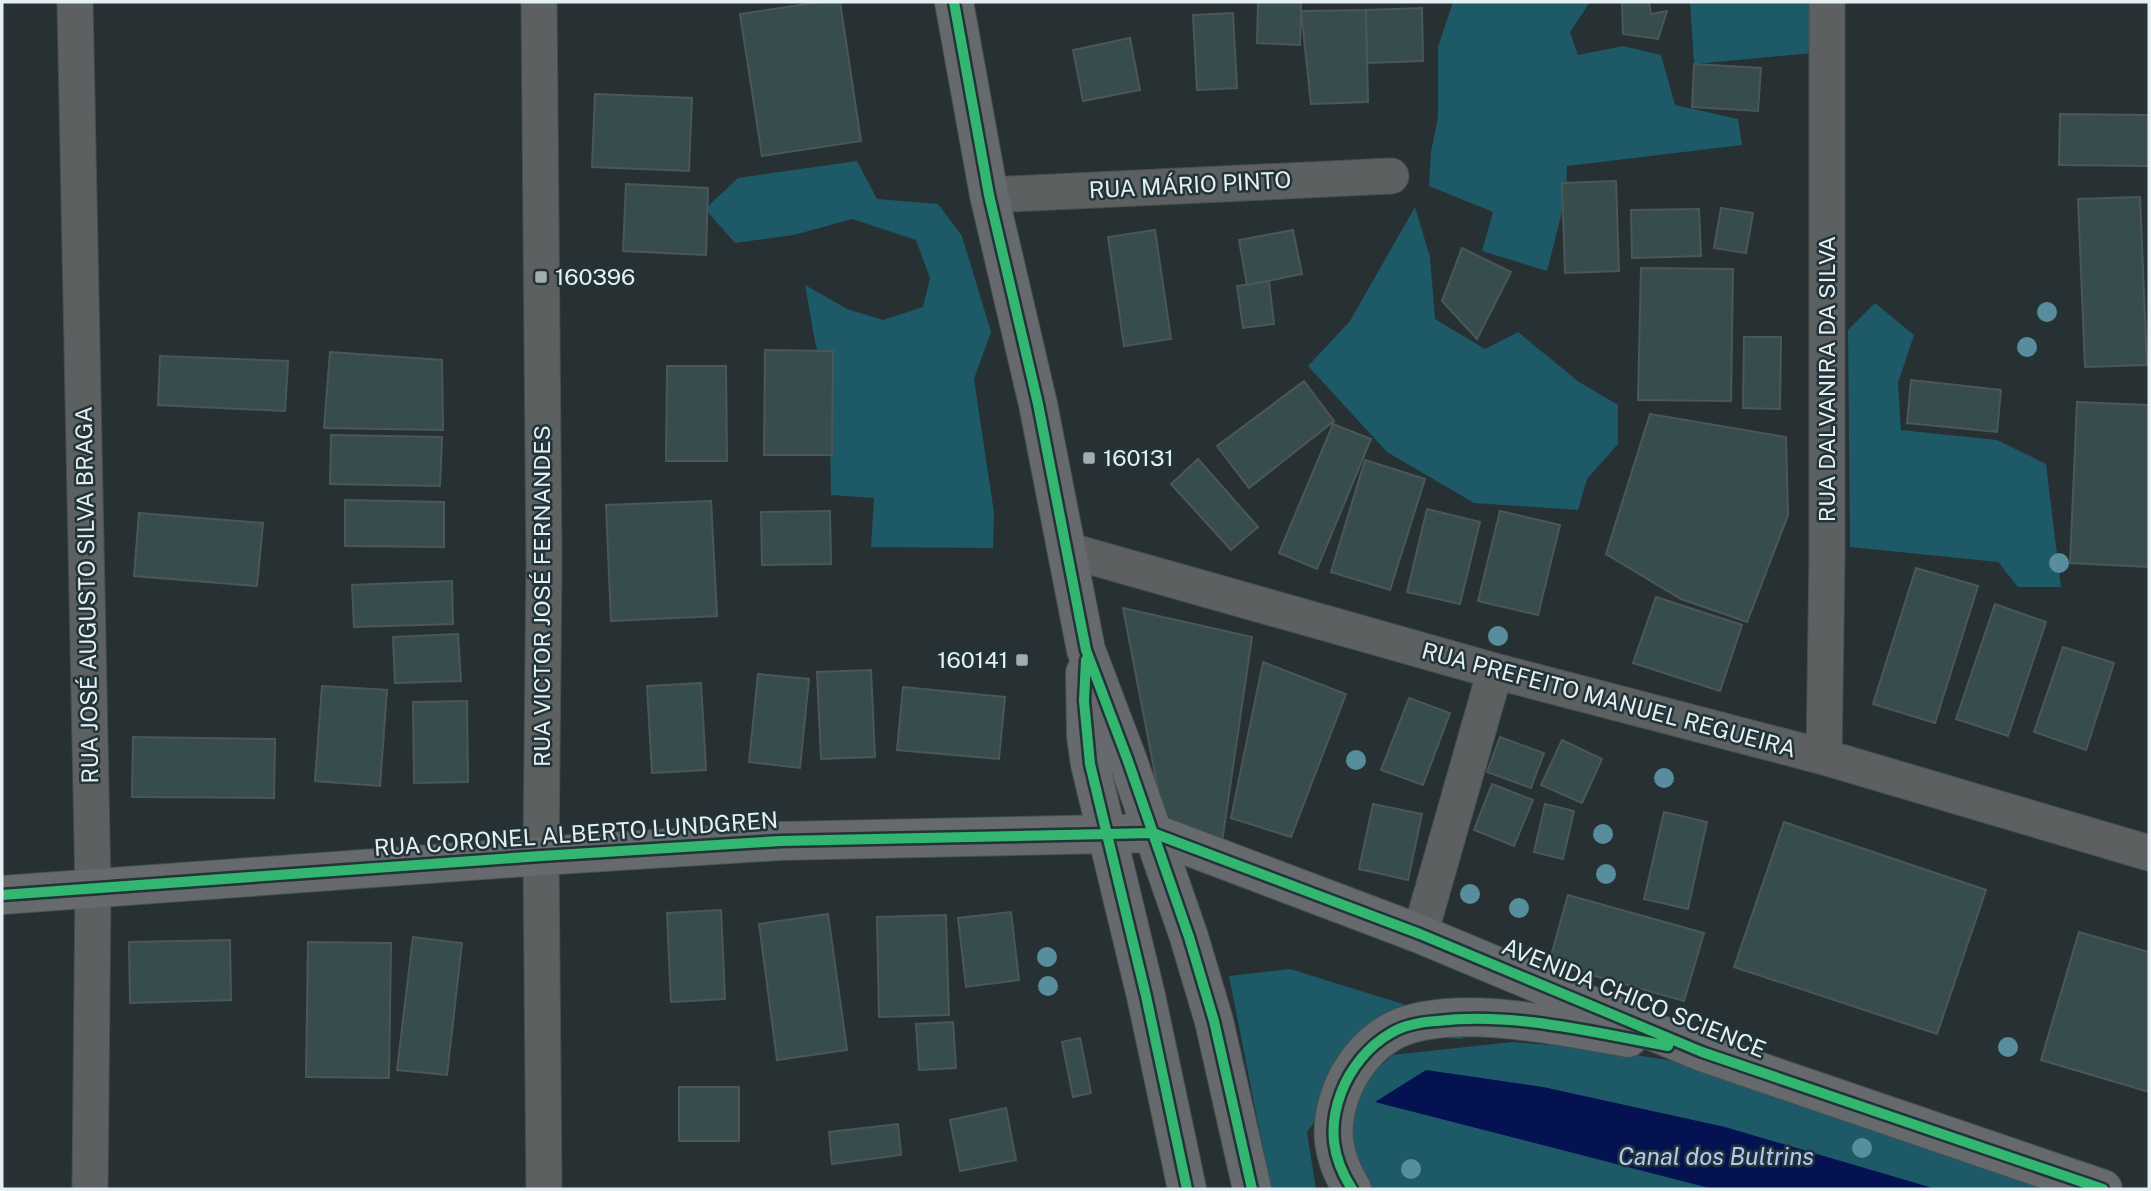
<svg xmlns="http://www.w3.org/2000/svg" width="2151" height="1191" viewBox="0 0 2151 1191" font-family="'Public Sans',sans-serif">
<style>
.green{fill:#1d5967}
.water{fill:#041252}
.building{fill:#364c4d;stroke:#4d5657;stroke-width:2}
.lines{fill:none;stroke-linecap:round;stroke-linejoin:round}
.street-casing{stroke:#464f52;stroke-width:37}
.secondary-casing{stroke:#464f52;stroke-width:40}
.street{stroke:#5d6061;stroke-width:35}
.secondary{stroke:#666a6c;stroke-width:38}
.cycleway-casing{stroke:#223439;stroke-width:15}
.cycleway{stroke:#33b770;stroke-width:10}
.tree{fill:#578d9c}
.poi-dot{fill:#a2adb0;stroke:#223439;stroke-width:2.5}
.labels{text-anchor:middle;stroke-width:5;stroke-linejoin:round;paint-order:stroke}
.street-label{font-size:23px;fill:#e4f0f3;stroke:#223439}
.poi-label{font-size:23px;fill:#e4f0f3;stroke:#223439;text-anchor:start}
.water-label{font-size:24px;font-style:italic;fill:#b3c9f2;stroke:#223439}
</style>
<rect width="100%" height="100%" fill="#273134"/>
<path class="green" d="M 1453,2 L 1590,2 L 1570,32 L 1578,55 L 1623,46 L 1661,55 L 1675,105 L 1738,119 L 1742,145 L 1567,166 L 1566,196 L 1547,271 L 1482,251 L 1493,212 L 1429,186 L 1431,152 L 1438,117 L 1438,47 Z
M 1690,2 L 1814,2 L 1813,53 L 1694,64 Z
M 857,161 L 877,199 L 938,204 L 962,236 L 991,332 L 974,379 L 994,513 L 993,548 L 871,547 L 874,498 L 831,495 L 829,389 L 815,342 L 805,285 L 847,309 L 883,320 L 923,307 L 930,278 L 916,240 L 852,219 L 794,235 L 735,243 L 705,209 L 738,178 Z
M 1415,207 L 1430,257 L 1435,319 L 1485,349 L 1518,332 L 1579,382 L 1618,405 L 1618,444 L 1587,479 L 1578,510 L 1474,503 L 1387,452 L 1308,366 L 1350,321 Z
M 1875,303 L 1914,335 L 1898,383 L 1901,430 L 1997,440 L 2046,464 L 2061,587 L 2018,587 L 1998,562 L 1850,547 L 1848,330 Z
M 1290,969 L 1403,1004 L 1432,1017 L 1464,1039 L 1402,1036 L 1356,1066 L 1307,1132 L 1316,1189 L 1271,1189 L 1229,976 Z
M 1512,1042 L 1591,1048 L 1712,1067 L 2059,1189 L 1373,1189 L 1350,1162 L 1356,1087 L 1393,1055 Z"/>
<path class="water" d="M 1426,1070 L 1543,1087 L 1725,1127 L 1936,1189 L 1713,1189 L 1375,1102 Z"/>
<path class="building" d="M 820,2 L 840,2 L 861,141 L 762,156 L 740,14 Z
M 1258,2 L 1301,2 L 1300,45 L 1257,43 Z
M 1622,2 L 1649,2 L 1651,14 L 1667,11 L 1658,39 L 1623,34 Z
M 1422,8 L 1423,61 L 1367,63 L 1366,10 Z
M 1366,10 L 1368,102 L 1311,104 L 1301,11 Z
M 1233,13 L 1237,88 L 1197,90 L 1193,15 Z
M 1130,38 L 1140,90 L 1083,101 L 1073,50 Z
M 1694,64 L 1761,68 L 1758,111 L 1692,107 Z
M 595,94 L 692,98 L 689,171 L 592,167 Z
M 2060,114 L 2149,115 L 2149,166 L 2059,165 Z
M 1616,181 L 1619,271 L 1565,273 L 1562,183 Z
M 626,184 L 708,188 L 706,255 L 623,251 Z
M 2140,197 L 2147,365 L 2085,367 L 2078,199 Z
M 1721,208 L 1753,213 L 1746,253 L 1714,248 Z
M 1699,209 L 1701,256 L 1632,258 L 1631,210 Z
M 1155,230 L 1171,339 L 1124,346 L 1108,237 Z
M 1293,230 L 1302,274 L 1247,285 L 1239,240 Z
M 1462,248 L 1511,272 L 1477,339 L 1442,301 Z
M 1641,268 L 1733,269 L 1731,401 L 1638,400 Z
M 1269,281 L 1274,324 L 1243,328 L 1237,286 Z
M 1744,337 L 1781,337 L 1780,409 L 1743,408 Z
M 765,350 L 833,351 L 832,455 L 764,455 Z
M 330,352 L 442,360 L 443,430 L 324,428 Z
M 160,356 L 288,361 L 285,411 L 158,405 Z
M 667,366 L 726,366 L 727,461 L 666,461 Z
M 1911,380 L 2001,390 L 1997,432 L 1907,423 Z
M 1304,381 L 1334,421 L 1249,488 L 1217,446 Z
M 2077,402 L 2149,405 L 2149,567 L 2070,563 Z
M 1650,414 L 1786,437 L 1788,515 L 1747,622 L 1681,599 L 1606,554 Z
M 1333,424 L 1371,439 L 1317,569 L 1279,553 Z
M 331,435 L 442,437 L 440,486 L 330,484 Z
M 1198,459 L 1258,527 L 1231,550 L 1171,484 Z
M 1365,460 L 1425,479 L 1390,590 L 1331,572 Z
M 345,500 L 444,502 L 444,547 L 345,546 Z
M 711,501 L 717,616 L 611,621 L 606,505 Z
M 1427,509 L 1480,522 L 1460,604 L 1407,592 Z
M 830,511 L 831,564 L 762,565 L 761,512 Z
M 1500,511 L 1560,525 L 1538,615 L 1478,601 Z
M 139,513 L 263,523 L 257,586 L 134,576 Z
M 1916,568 L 1978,586 L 1935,723 L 1873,704 Z
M 452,581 L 453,624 L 354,627 L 352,585 Z
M 1656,597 L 1742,625 L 1720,691 L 1633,663 Z
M 1995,604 L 2046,622 L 2008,736 L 1956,719 Z
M 1123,608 L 1252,637 L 1222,842 L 1166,831 Z
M 458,634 L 461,681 L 395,683 L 393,637 Z
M 2063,647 L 2114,663 L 2086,750 L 2034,732 Z
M 1263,662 L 1346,694 L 1291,837 L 1231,818 Z
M 871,670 L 875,757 L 821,759 L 817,672 Z
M 758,674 L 809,679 L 800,768 L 749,762 Z
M 701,683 L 706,770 L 652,773 L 647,686 Z
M 322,686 L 387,690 L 380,786 L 315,781 Z
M 903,687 L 1005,697 L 999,759 L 897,750 Z
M 1409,698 L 1450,713 L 1423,785 L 1381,770 Z
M 467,701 L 468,782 L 414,783 L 413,702 Z
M 133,737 L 275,739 L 274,798 L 132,797 Z
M 1500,737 L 1544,753 L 1531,788 L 1487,772 Z
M 1562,740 L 1602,759 L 1582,803 L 1541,785 Z
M 1492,784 L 1533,800 L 1514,846 L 1474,830 Z
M 1373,804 L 1422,814 L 1408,880 L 1359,869 Z
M 1545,804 L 1574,811 L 1563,859 L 1534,852 Z
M 1664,812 L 1707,822 L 1688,909 L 1644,899 Z
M 1784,822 L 1986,890 L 1937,1034 L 1734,967 Z
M 1568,895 L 1704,933 L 1684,1001 L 1549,963 Z
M 721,910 L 725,999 L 671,1002 L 667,913 Z
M 1011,912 L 1019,980 L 966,987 L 958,918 Z
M 828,914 L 847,1050 L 777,1060 L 759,924 Z
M 946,915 L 949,1015 L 879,1017 L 877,917 Z
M 2079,932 L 2149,952 L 2149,1092 L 2041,1060 Z
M 413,937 L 462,943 L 447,1075 L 397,1070 Z
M 230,940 L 231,1000 L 130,1003 L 129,942 Z
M 308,942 L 391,943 L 389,1078 L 306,1077 Z
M 953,1022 L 956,1068 L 919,1070 L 916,1024 Z
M 1080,1038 L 1091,1093 L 1073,1097 L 1062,1042 Z
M 679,1087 L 739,1087 L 739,1141 L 679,1141 Z
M 1006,1108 L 1016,1160 L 960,1171 L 950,1120 Z
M 898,1124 L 901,1155 L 832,1164 L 829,1132 Z"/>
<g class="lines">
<g class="street-casing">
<path id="street" d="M 75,2 L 93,889 L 90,1189
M 539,2 L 544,563 L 541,856 L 544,1189
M 989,195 L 1391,176
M 1067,550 L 1495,671 L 1824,757 L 2149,853
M 1824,757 L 1827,555 L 1827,2
M 1420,934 L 1495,671"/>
</g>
<g class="secondary-casing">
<path id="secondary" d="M 954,2 L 989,195 L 1038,404 L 1086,650 L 1128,761 L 1189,937 L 1214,1021 L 1252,1189
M 1085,673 L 1086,736 L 1090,764 L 1146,996 L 1187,1189
M 2,895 L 541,856 L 780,841 L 1153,833 L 1420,934 L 1702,1052 L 2103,1189
M 1352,1189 C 1332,1157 1328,1128 1341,1093 C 1350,1068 1368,1045 1391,1032 C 1448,1001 1566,1027 1628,1038"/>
</g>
<use href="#street" class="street"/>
<use href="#secondary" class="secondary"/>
<g class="cycleway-casing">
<path id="cycleway" d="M 954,2 L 989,195 L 1038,404 L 1086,650 L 1128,761 L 1189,937 L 1214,1021 L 1252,1189
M 1086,660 L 1084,701 L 1090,764 L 1146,996 L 1187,1189
M 2,895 L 541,856 L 780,841 L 1153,833 L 1420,934 L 1702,1052 L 2103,1189
M 1352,1189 C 1332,1158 1328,1128 1341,1093 C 1350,1069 1368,1046 1391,1033 C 1404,1025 1421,1022 1437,1021 C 1515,1012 1591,1032 1668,1046"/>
</g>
<use href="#cycleway" class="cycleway"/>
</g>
<g class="tree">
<circle cx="2047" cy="312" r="10"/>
<circle cx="2027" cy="347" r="10"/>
<circle cx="2059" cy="563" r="10"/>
<circle cx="1498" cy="636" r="10"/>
<circle cx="1356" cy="760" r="10"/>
<circle cx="1664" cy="778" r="10"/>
<circle cx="1603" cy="834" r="10"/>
<circle cx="1606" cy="874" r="10"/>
<circle cx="1470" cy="894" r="10"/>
<circle cx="1519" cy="908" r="10"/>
<circle cx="1047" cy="957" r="10"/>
<circle cx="1048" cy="986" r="10"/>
<circle cx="2008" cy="1047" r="10"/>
<circle cx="1862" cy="1148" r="10"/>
<circle cx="1411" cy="1169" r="10"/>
</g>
<g class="poi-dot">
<rect x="534" y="270" width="14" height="14" rx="3.5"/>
<rect x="1082" y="451" width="14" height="14" rx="3.5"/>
<rect x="1015" y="653" width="14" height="14" rx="3.5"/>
</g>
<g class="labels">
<g class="street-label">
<text transform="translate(1190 185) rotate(-3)" y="8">RUA MÁRIO PINTO</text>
<text transform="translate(1827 379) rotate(-90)" y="8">RUA DALVANIRA DA SILVA</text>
<text transform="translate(87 595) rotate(-91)" y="8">RUA JOSÉ AUGUSTO SILVA BRAGA</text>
<text transform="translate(542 596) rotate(-90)" y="8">RUA VICTOR JOSÉ FERNANDES</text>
<text transform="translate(1609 700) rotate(15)" y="8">RUA PREFEITO MANUEL REGUEIRA</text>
<text transform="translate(576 834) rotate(-4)" y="8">RUA CORONEL ALBERTO LUNDGREN</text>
<text transform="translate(1634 998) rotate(22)" y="8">AVENIDA CHICO SCIENCE</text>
</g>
<g class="poi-label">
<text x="555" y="285">160396</text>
<text x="1103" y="466">160131</text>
<text x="1008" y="668" text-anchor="end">160141</text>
</g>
<g class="water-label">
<text x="1716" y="1165">Canal dos Bultrins</text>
</g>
</g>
<rect width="2151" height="1191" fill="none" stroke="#e4f0f3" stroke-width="7"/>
</svg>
